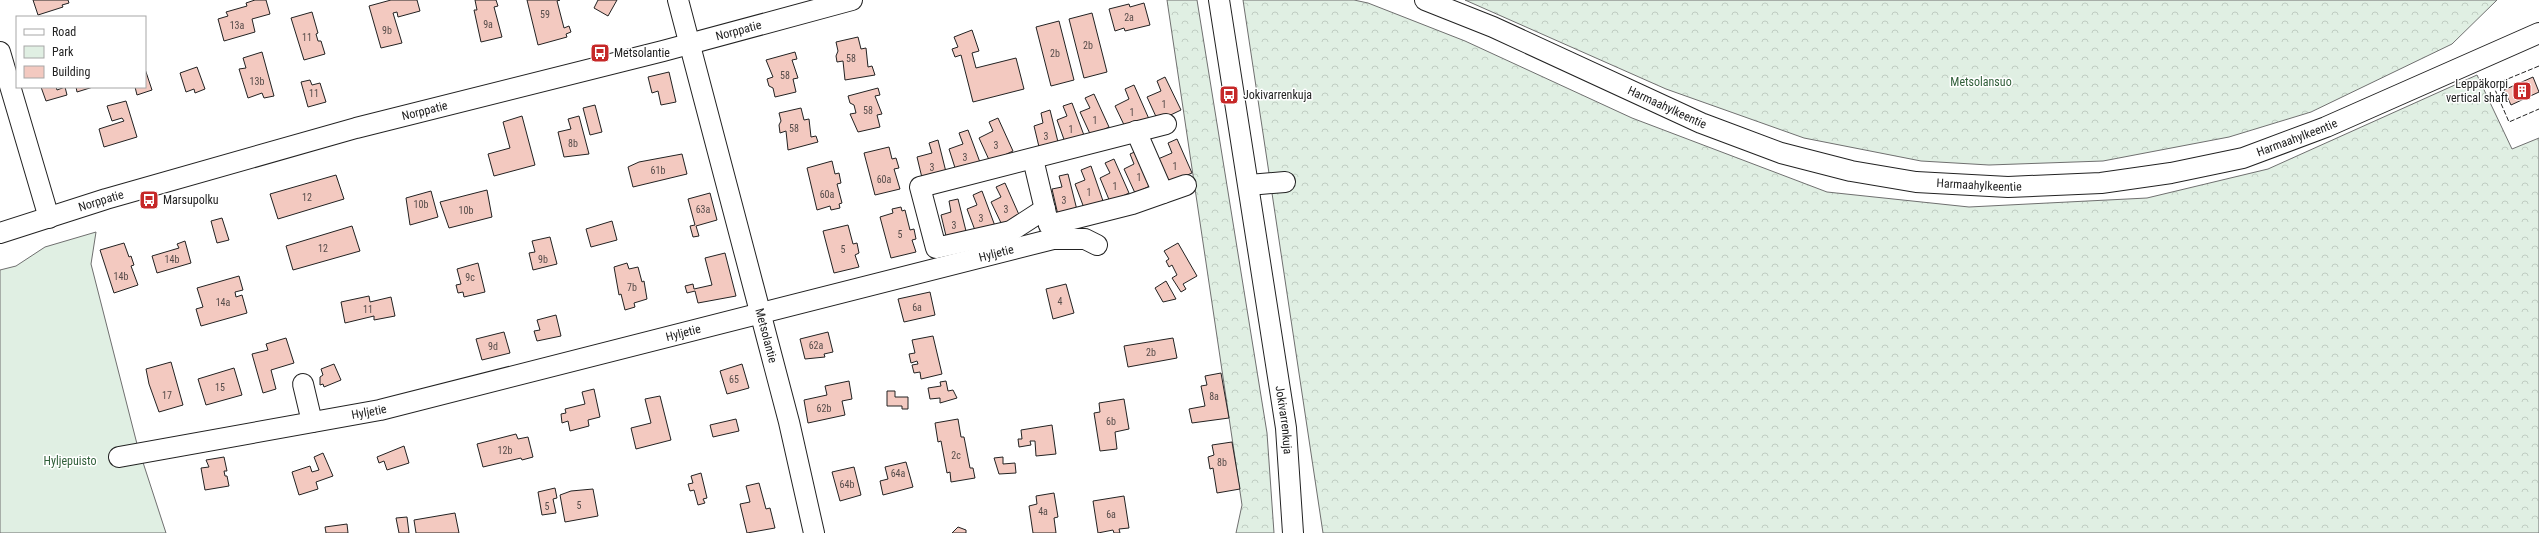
<svg xmlns="http://www.w3.org/2000/svg" width="2539" height="533" viewBox="0 0 2539 533" font-family="'Roboto Condensed',sans-serif">
<style>
.forest{fill:url(#forest-crowns);stroke:#6f6f6f}
.park{fill:#e0efe3;stroke:#6f6f6f}
.building{fill:#f3c9c0;stroke:#222}
.lines{fill:none;stroke-linecap:round;stroke-linejoin:round}
.minor-casing{stroke:#222;stroke-width:22}
.minor{stroke:#fff;stroke-width:20}
.fence{stroke:#222;stroke-width:1;stroke-dasharray:5 2;stroke-linecap:butt}
.labels{text-anchor:middle;stroke-width:3;stroke-linejoin:round;paint-order:stroke}
.number-label{font-size:10px;fill:#564c4a}
.street-label{font-size:12px;fill:#222;stroke:#fff}
.poi-label{font-size:12px;fill:#222;stroke:#fff;text-anchor:start}
.park-label{font-size:12px;fill:#2f5e38;stroke:#fff}
</style>
<defs>
<pattern id="forest-crowns" width="20" height="18" patternUnits="userSpaceOnUse"><rect width="20" height="18" fill="#e0efe3"/><path d="M2 6a3 3 0 1 1 6 0M12 15a3 3 0 1 1 6 0" fill="none" stroke="#c0cdc2"/></pattern>
</defs>
<rect width="100%" height="100%" fill="#fff"/>
<path class="forest" d="M 1167,0 L 1197,0 L 1267,433 L 1274,533 L 1236,533 L 1242,505 Z
M 1243,0 L 1354,0 L 1368,3 L 1465,41 L 1632,118 L 1827,192 L 1969,207 L 2147,198 L 2268,169 L 2477,75 L 2512,149 L 2539,138 L 2539,533 L 1323,533 Z
M 1465,0 L 2497,0 L 2452,44 L 2311,112 L 2229,137 L 2103,161 L 1989,165 L 1921,161 L 1804,138 L 1666,89 Z"/>
<path class="park" d="M 96,232 L 91,264 L 137,444 L 166,533 L 0,533 L 0,270 L 16,266 L 45,247 Z"/>
<path class="building" d="M 33,0 L 68,0 L 69,3 L 62,5 L 63,7 L 38,15 Z
M 255,0 L 266,0 L 270,14 L 252,19 L 255,32 L 224,41 L 218,19 L 228,16 L 226,12 L 247,6 L 246,3 Z
M 391,0 L 417,0 L 420,11 L 398,17 L 397,12 L 393,13 L 402,43 L 381,48 L 369,6 Z
M 475,0 L 496,0 L 498,6 L 494,7 L 502,37 L 481,42 L 474,10 L 477,10 Z
M 527,0 L 560,0 L 557,1 L 564,28 L 569,26 L 571,32 L 566,34 L 567,37 L 538,45 Z
M 598,0 L 617,0 L 608,16 L 594,8 Z
M 1144,3 L 1150,25 L 1125,31 L 1124,28 L 1115,31 L 1109,9 L 1129,4 L 1130,7 Z
M 312,12 L 318,33 L 316,34 L 318,41 L 321,41 L 325,54 L 304,60 L 291,18 Z
M 1092,13 L 1107,72 L 1084,78 L 1069,19 Z
M 1059,21 L 1074,80 L 1051,86 L 1036,27 Z
M 972,30 L 979,51 L 972,53 L 976,68 L 1016,58 L 1024,89 L 973,102 L 961,55 L 955,57 L 952,49 L 958,47 L 954,37 Z
M 858,37 L 861,49 L 866,48 L 868,67 L 872,66 L 875,75 L 845,80 L 843,61 L 837,62 L 836,56 L 838,51 L 836,42 Z
M 262,52 L 274,96 L 264,98 L 262,93 L 248,98 L 239,69 L 246,68 L 243,58 Z
M 795,52 L 797,59 L 792,60 L 798,78 L 793,79 L 796,92 L 775,97 L 773,88 L 769,86 L 767,79 L 773,77 L 766,60 Z
M 197,67 L 205,89 L 195,93 L 194,89 L 186,92 L 180,73 Z
M 145,69 L 152,90 L 137,95 L 135,87 L 145,87 Z
M 669,72 L 676,102 L 661,105 L 658,91 L 652,93 L 648,77 Z
M 1165,77 L 1181,110 L 1158,121 L 1147,97 L 1161,91 L 1157,81 Z
M 2533,77 L 2539,92 L 2511,105 L 2504,90 Z
M 310,80 L 312,85 L 320,83 L 326,102 L 308,107 L 301,82 Z
M 1134,85 L 1149,119 L 1126,129 L 1115,106 L 1129,99 L 1125,89 Z
M 41,87 L 56,87 L 57,90 L 65,87 L 67,95 L 46,101 Z
M 76,87 L 93,87 L 77,92 Z
M 878,88 L 880,95 L 875,96 L 882,114 L 877,115 L 880,127 L 858,132 L 850,114 L 856,113 L 854,105 L 850,103 L 848,96 Z
M 1094,94 L 1109,127 L 1091,136 L 1080,112 L 1090,108 L 1085,98 Z
M 126,101 L 137,137 L 104,147 L 99,129 L 124,121 L 122,118 L 112,121 L 107,106 Z
M 1072,103 L 1085,138 L 1066,145 L 1057,120 L 1067,116 L 1063,106 Z
M 595,105 L 602,132 L 590,135 L 583,108 Z
M 801,108 L 804,120 L 809,119 L 811,137 L 816,136 L 818,142 L 788,150 L 786,131 L 780,133 L 779,125 L 781,121 L 779,113 Z
M 1050,110 L 1059,146 L 1040,151 L 1034,126 L 1043,123 L 1041,113 Z
M 522,116 L 535,165 L 494,176 L 488,154 L 510,148 L 503,122 Z
M 579,116 L 589,154 L 564,157 L 558,132 L 571,129 L 568,119 Z
M 998,118 L 1013,151 L 990,162 L 979,138 L 993,131 L 989,122 Z
M 968,130 L 981,165 L 957,174 L 949,149 L 963,144 L 959,133 Z
M 1177,139 L 1192,173 L 1169,183 L 1158,159 L 1172,153 L 1168,143 Z
M 938,140 L 947,176 L 923,182 L 917,157 L 932,153 L 929,143 Z
M 889,147 L 892,159 L 896,158 L 899,168 L 894,169 L 900,189 L 875,195 L 864,153 Z
M 1139,150 L 1154,184 L 1135,193 L 1124,169 L 1134,164 L 1130,154 Z
M 682,154 L 687,174 L 633,187 L 628,167 L 639,162 Z
M 1114,159 L 1129,193 L 1110,202 L 1100,178 L 1110,173 L 1105,163 Z
M 832,161 L 835,174 L 839,173 L 841,183 L 837,184 L 842,203 L 839,204 L 840,208 L 831,210 L 830,206 L 817,210 L 807,168 Z
M 1091,166 L 1103,201 L 1084,208 L 1075,184 L 1085,180 L 1081,170 Z
M 1068,174 L 1077,210 L 1058,215 L 1052,189 L 1062,187 L 1059,176 Z
M 336,175 L 344,199 L 278,219 L 270,194 Z
M 1005,183 L 1020,217 L 1002,225 L 991,202 L 1001,197 L 996,187 Z
M 487,190 L 492,217 L 449,228 L 440,202 Z
M 431,191 L 438,217 L 410,225 L 406,198 Z
M 982,191 L 995,226 L 976,233 L 967,209 L 977,205 L 973,195 Z
M 710,193 L 717,220 L 696,226 L 699,236 L 693,237 L 690,226 L 695,225 L 688,199 Z
M 958,199 L 967,235 L 947,240 L 941,215 L 951,212 L 949,201 Z
M 901,207 L 902,211 L 905,210 L 910,230 L 914,229 L 916,239 L 912,240 L 916,252 L 891,258 L 880,217 L 893,213 L 892,209 Z
M 222,218 L 229,240 L 217,243 L 211,221 Z
M 612,221 L 617,240 L 591,247 L 586,229 Z
M 848,225 L 853,244 L 857,243 L 859,253 L 855,255 L 859,267 L 834,273 L 823,231 Z
M 352,226 L 360,251 L 293,270 L 286,246 Z
M 550,237 L 557,264 L 533,270 L 529,253 L 535,252 L 532,241 Z
M 185,241 L 191,263 L 157,273 L 152,256 L 179,248 L 177,244 Z
M 124,243 L 129,257 L 131,256 L 134,265 L 131,266 L 138,285 L 114,293 L 100,250 Z
M 1178,243 L 1197,276 L 1183,284 L 1186,289 L 1181,292 L 1172,278 L 1177,275 L 1172,265 L 1169,267 L 1166,261 L 1169,259 L 1164,251 Z
M 725,253 L 736,296 L 698,303 L 695,291 L 687,293 L 685,286 L 693,284 L 694,289 L 712,285 L 705,258 Z
M 478,263 L 485,292 L 464,297 L 463,292 L 458,293 L 456,285 L 461,284 L 457,269 Z
M 627,263 L 629,269 L 638,267 L 642,282 L 644,281 L 647,299 L 634,303 L 635,307 L 625,310 L 621,294 L 619,295 L 614,267 Z
M 239,276 L 243,290 L 235,292 L 236,297 L 242,295 L 247,313 L 201,326 L 196,309 L 203,307 L 197,288 Z
M 1166,281 L 1176,299 L 1163,302 L 1155,288 Z
M 1066,284 L 1074,313 L 1053,319 L 1046,289 Z
M 930,292 L 935,315 L 904,322 L 898,299 Z
M 369,296 L 370,302 L 391,297 L 395,316 L 374,320 L 374,316 L 345,323 L 341,302 Z
M 556,315 L 561,336 L 537,341 L 534,331 L 540,330 L 537,320 Z
M 504,332 L 510,353 L 482,360 L 476,339 Z
M 828,332 L 833,352 L 824,354 L 825,357 L 805,359 L 800,339 Z
M 933,336 L 942,374 L 921,379 L 920,372 L 914,373 L 912,365 L 918,364 L 917,361 L 911,363 L 909,354 L 915,353 L 912,340 Z
M 286,338 L 294,363 L 271,370 L 276,389 L 263,393 L 252,354 L 268,350 L 266,344 Z
M 1173,338 L 1177,358 L 1128,367 L 1124,346 Z
M 171,362 L 183,405 L 159,412 L 149,384 L 146,369 Z
M 334,364 L 341,380 L 324,387 L 323,384 L 320,385 L 320,377 L 323,375 L 321,369 Z
M 742,364 L 749,388 L 727,394 L 720,371 Z
M 234,368 L 242,395 L 206,405 L 198,379 Z
M 1221,373 L 1229,418 L 1192,423 L 1189,409 L 1205,406 L 1201,386 L 1207,385 L 1205,376 Z
M 849,381 L 852,399 L 842,401 L 845,415 L 808,423 L 804,400 L 827,395 L 825,386 Z
M 946,381 L 948,391 L 953,390 L 957,398 L 940,403 L 940,398 L 930,399 L 928,388 L 941,386 L 940,382 Z
M 594,389 L 600,417 L 588,420 L 589,426 L 570,431 L 568,421 L 562,423 L 561,414 L 566,413 L 565,409 L 585,404 L 582,392 Z
M 887,391 L 895,391 L 895,397 L 908,397 L 908,409 L 902,409 L 902,406 L 887,406 Z
M 660,396 L 671,440 L 636,449 L 631,428 L 651,423 L 645,399 Z
M 1124,399 L 1129,429 L 1115,432 L 1117,449 L 1100,451 L 1094,413 L 1100,412 L 1099,403 Z
M 736,419 L 739,431 L 713,437 L 710,425 Z
M 958,419 L 961,437 L 964,437 L 970,468 L 973,468 L 975,478 L 951,482 L 950,472 L 947,473 L 941,441 L 938,442 L 935,423 Z
M 1052,425 L 1056,454 L 1036,456 L 1035,441 L 1030,441 L 1031,445 L 1019,447 L 1018,439 L 1022,439 L 1021,430 Z
M 516,434 L 518,439 L 528,437 L 533,457 L 522,460 L 521,458 L 483,467 L 477,444 Z
M 1232,442 L 1240,489 L 1217,493 L 1213,468 L 1210,469 L 1208,457 L 1214,455 L 1212,445 Z
M 404,446 L 409,463 L 387,470 L 384,461 L 379,463 L 377,457 Z
M 323,453 L 333,476 L 316,482 L 318,489 L 299,495 L 292,472 L 310,466 L 312,472 L 319,470 L 314,457 Z
M 224,457 L 227,471 L 224,471 L 225,476 L 227,476 L 229,486 L 205,490 L 201,468 L 209,467 L 206,460 Z
M 1003,457 L 1003,464 L 1015,463 L 1016,473 L 999,474 L 994,458 Z
M 906,462 L 913,487 L 883,495 L 880,481 L 888,479 L 885,467 Z
M 854,467 L 861,495 L 840,501 L 832,472 Z
M 701,473 L 707,498 L 703,499 L 705,503 L 698,505 L 694,490 L 690,491 L 688,484 L 693,483 L 691,476 Z
M 759,483 L 766,509 L 770,508 L 775,528 L 747,533 L 740,504 L 750,502 L 746,486 Z
M 555,488 L 557,498 L 553,499 L 556,513 L 542,515 L 538,492 Z
M 593,489 L 598,516 L 565,522 L 560,495 L 571,491 Z
M 1054,493 L 1058,517 L 1054,518 L 1056,533 L 1033,533 L 1029,506 L 1037,504 L 1036,496 Z
M 1124,496 L 1129,528 L 1119,529 L 1120,533 L 1114,533 L 1113,530 L 1098,533 L 1093,501 Z
M 455,513 L 459,533 L 416,533 L 414,520 Z
M 407,517 L 409,533 L 399,533 L 396,518 Z
M 347,524 L 348,533 L 326,533 L 325,527 Z
M 958,527 L 966,530 L 966,533 L 952,533 Z"/>
<g class="lines">
<g class="minor-casing">
<g id="minor">
<path id="s1" d="M 678,0 L 789,422 L 814,533"/>
<path id="s2" d="M 1219,0 L 1286,428 L 1293,533"/>
<path id="s3" d="M 1425,0 L 1493,27 L 1701,123 L 1781,153 L 1851,171 L 1916,182 L 2008,187 L 2101,183 L 2171,173 L 2243,158 L 2326,127 L 2539,33"/>
<path d="M 0,52 L 49,218"/>
<path d="M 1136,131 L 1163,193"/>
<path d="M 1033,159 L 1048,222"/>
<path d="M 1249,185 L 1285,182"/>
<path d="M 1045,209 L 1011,231 L 936,248 L 920,187 L 1166,124"/>
<path d="M 1049,225 L 1132,204 L 1186,185"/>
<path id="s4" d="M 0,233 L 106,199 L 356,128 L 663,51 L 852,0"/>
<path d="M 303,384 L 312,422"/>
<path id="s5" d="M 119,457 L 380,410 L 1053,239 L 1085,239 L 1097,245"/>
</g>
</g>
<use href="#minor" class="minor"/>
<path class="fence" d="M 2539,66 L 2493,85 L 2509,122 L 2539,109"/>
</g>
<defs>
<g id="bus-square" transform="scale(1)"><rect x="-9" y="-9" width="18" height="18" rx="4" fill="#c62828" stroke="#fff"/><path d="M-5-6H5V4H4V6H2V4H-2V6H-4V4H-5ZM-3.5-4V0h7V-4ZM-3.5 1.2v1.5H-2V1.2ZM2 1.2v1.5H3.5V1.2Z" fill="#fff"/></g>
<g id="building-square" transform="scale(1)"><rect x="-9" y="-9" width="18" height="18" rx="4" fill="#c62828" stroke="#fff"/><path d="M-4-6H4V6H1V3H-1V6H-4ZM-2.5-4.3h1.7v1.8h-1.7ZM.8-4.3h1.7v1.8H.8ZM-2.5-1h1.7V.8h-1.7ZM.8-1h1.7V.8H.8Z" fill="#fff"/></g>
</defs>
<g fill-rule="evenodd">
<use href="#bus-square" x="600" y="53"/>
<use href="#building-square" x="2522" y="91"/>
<use href="#bus-square" x="1229" y="95"/>
<use href="#bus-square" x="149" y="200"/>
</g>
<g class="labels">
<g class="number-label">
<text x="545" y="18">59</text>
<text x="1129" y="21">2a</text>
<text x="488" y="28">9a</text>
<text x="237" y="29">13a</text>
<text x="387" y="34">9b</text>
<text x="307" y="41">11</text>
<text x="1088" y="49">2b</text>
<text x="1055" y="57">2b</text>
<text x="851" y="62">58</text>
<text x="785" y="79">58</text>
<text x="257" y="85">13b</text>
<text x="314" y="97">11</text>
<text x="1164" y="108">1</text>
<text x="868" y="114">58</text>
<text x="1132" y="116">1</text>
<text x="1095" y="124">1</text>
<text x="794" y="132">58</text>
<text x="1071" y="133">1</text>
<text x="1046" y="140">3</text>
<text x="573" y="147">8b</text>
<text x="996" y="149">3</text>
<text x="965" y="161">3</text>
<text x="1175" y="170">1</text>
<text x="932" y="171">3</text>
<text x="658" y="174">61b</text>
<text x="1139" y="181">1</text>
<text x="884" y="183">60a</text>
<text x="1115" y="190">1</text>
<text x="1089" y="196">1</text>
<text x="827" y="198">60a</text>
<text x="307" y="201">12</text>
<text x="1064" y="204">3</text>
<text x="421" y="208">10b</text>
<text x="703" y="213">63a</text>
<text x="1006" y="213">3</text>
<text x="466" y="214">10b</text>
<text x="981" y="222">3</text>
<text x="954" y="229">3</text>
<text x="900" y="238">5</text>
<text x="323" y="252">12</text>
<text x="843" y="253">5</text>
<text x="172" y="263">14b</text>
<text x="543" y="263">9b</text>
<text x="121" y="280">14b</text>
<text x="470" y="281">9c</text>
<text x="632" y="291">7b</text>
<text x="1060" y="305">4</text>
<text x="223" y="306">14a</text>
<text x="917" y="311">6a</text>
<text x="368" y="313">11</text>
<text x="816" y="349">62a</text>
<text x="493" y="350">9d</text>
<text x="1151" y="356">2b</text>
<text x="734" y="383">65</text>
<text x="220" y="391">15</text>
<text x="167" y="399">17</text>
<text x="1214" y="400">8a</text>
<text x="824" y="412">62b</text>
<text x="1111" y="425">6b</text>
<text x="505" y="454">12b</text>
<text x="956" y="459">2c</text>
<text x="1222" y="466">8b</text>
<text x="898" y="477">64a</text>
<text x="847" y="488">64b</text>
<text x="579" y="509">5</text>
<text x="547" y="510">5</text>
<text x="1043" y="515">4a</text>
<text x="1111" y="518">6a</text>
</g>
<g class="street-label">
<text dy="4" stroke="none"><textPath href="#s4" startOffset="766">Norppatie</textPath></text>
<text dy="4" stroke="none"><textPath href="#s3" startOffset="265">Harmaahylkeentie</textPath></text>
<text dy="4" stroke="none"><textPath href="#s4" startOffset="442">Norppatie</textPath></text>
<text dy="4" stroke="none"><textPath href="#s3" startOffset="913">Harmaahylkeentie</textPath></text>
<text dy="4" stroke="none"><textPath href="#s3" startOffset="589">Harmaahylkeentie</textPath></text>
<text dy="4" stroke="none"><textPath href="#s4" startOffset="106">Norppatie</textPath></text>
<text dy="4" stroke="none"><textPath href="#s5" startOffset="901">Hyljetie</textPath></text>
<text dy="4" stroke="none"><textPath href="#s5" startOffset="578">Hyljetie</textPath></text>
<text dy="4" stroke="none"><textPath href="#s1" startOffset="347">Metsolantie</textPath></text>
<text dy="4" stroke="none"><textPath href="#s5" startOffset="254">Hyljetie</textPath></text>
<text dy="4" stroke="none"><textPath href="#s2" startOffset="425">Jokivarrenkuja</textPath></text>
</g>
<g class="poi-label">
<text x="614" y="57">Metsolantie</text>
<text x="2508" y="88" text-anchor="end">Leppäkorpi<tspan x="2508" dy="14">vertical shaft</tspan></text>
<text x="1243" y="99">Jokivarrenkuja</text>
<text x="163" y="204">Marsupolku</text>
</g>
<g class="park-label">
<text x="1981" y="86">Metsolansuo</text>
<text x="70" y="465">Hyljepuisto</text>
</g>
</g>
<rect x="16" y="16" width="130" height="72" fill="#ffffff" stroke="#a7a7a7"/>
<rect x="24" y="29" width="20" height="6" fill="#ffffff" stroke="#a7a7a7"/>
<text x="52" y="36" font-size="12" fill="#222222">Road</text>
<rect x="24" y="46" width="20" height="12" fill="#e0efe3" stroke="#a7a7a7"/>
<text x="52" y="56" font-size="12" fill="#222222">Park</text>
<rect x="24" y="66" width="20" height="12" fill="#f3c9c0" stroke="#a7a7a7"/>
<text x="52" y="76" font-size="12" fill="#222222">Building</text>
</svg>
